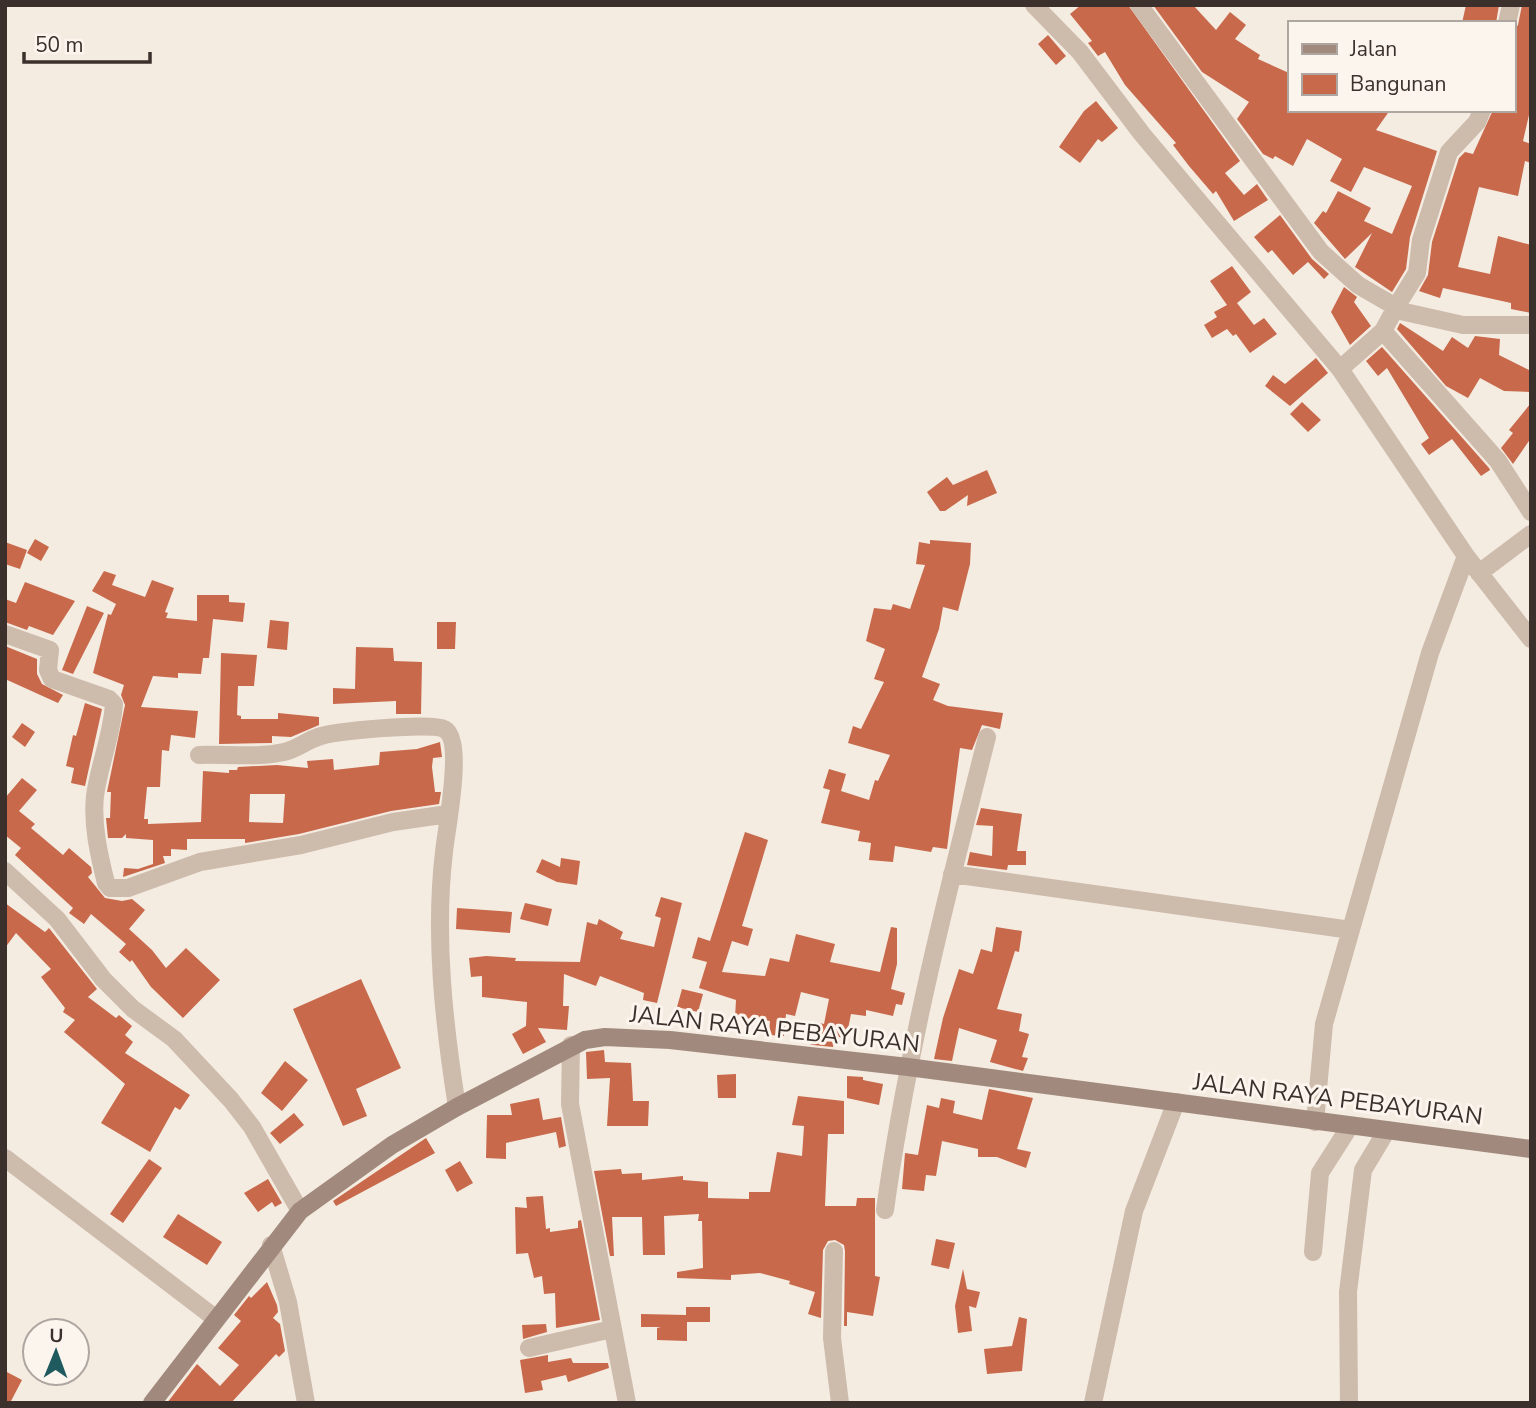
<svg xmlns="http://www.w3.org/2000/svg" width="1536" height="1408" viewBox="0 0 1536 1408" font-family="'Nunito Sans',sans-serif">
<style>
.building{fill:#c8694b;fill-rule:evenodd}
.lines{fill:none;stroke-linecap:round;stroke-linejoin:round}
.minor{stroke:#cdbbac;stroke-width:18}
.secondary{stroke:#a18a7d;stroke-width:18}
.labels{text-anchor:middle;stroke-width:6;stroke-linejoin:round;paint-order:stroke}
.street-label{font-size:24px;fill:#3b302b;stroke:#fbf5ee}
</style>
<rect width="100%" height="100%" fill="#f4ebe1"/>
<path class="building" d="M 1081,5 L 1128,5 L 1240,161 L 1225,173 L 1244,195 L 1257,184 L 1268,200 L 1234,221 L 1216,191 L 1213,194 L 1189,166 L 1173,145 L 1176,143 L 1125,85 L 1105,52 L 1098,56 L 1088,43 L 1092,41 L 1070,14 Z
M 1153,5 L 1193,5 L 1216,30 L 1230,12 L 1246,25 L 1235,39 L 1260,55 L 1258,59 L 1289,73 L 1289,110 L 1390,110 L 1376,130 L 1437,151 L 1410,237 L 1406,269 L 1392,292 L 1355,267 L 1372,233 L 1345,259 L 1314,223 L 1323,211 L 1326,213 L 1338,191 L 1371,208 L 1364,221 L 1392,234 L 1412,186 L 1364,167 L 1351,192 L 1330,181 L 1342,159 L 1307,139 L 1293,166 L 1275,156 L 1273,159 L 1263,154 L 1237,119 L 1249,102 L 1202,72 Z
M 1466,5 L 1499,5 L 1496,23 L 1462,23 Z
M 1522,5 L 1531,5 L 1531,106 L 1523,141 L 1531,144 L 1531,163 L 1525,161 L 1518,196 L 1479,187 L 1458,267 L 1490,274 L 1498,236 L 1531,245 L 1531,313 L 1511,309 L 1511,303 L 1443,288 L 1440,298 L 1419,291 L 1428,275 L 1432,242 L 1459,158 L 1465,152 L 1473,154 L 1493,110 L 1513,110 L 1513,32 L 1518,25 Z
M 1048,35 L 1066,56 L 1056,65 L 1038,44 Z
M 1096,101 L 1118,128 L 1102,142 L 1098,139 L 1080,163 L 1059,147 L 1084,111 Z
M 1280,215 L 1312,259 L 1329,274 L 1324,279 L 1308,262 L 1293,275 L 1272,250 L 1268,253 L 1254,237 Z
M 1232,266 L 1251,292 L 1237,303 L 1254,325 L 1264,318 L 1277,334 L 1250,353 L 1236,334 L 1233,336 L 1227,329 L 1212,338 L 1204,325 L 1217,317 L 1214,312 L 1227,305 L 1210,281 Z
M 1344,287 L 1357,297 L 1354,302 L 1371,326 L 1350,345 L 1331,312 Z
M 1400,323 L 1443,351 L 1452,337 L 1468,348 L 1475,336 L 1500,339 L 1499,355 L 1531,371 L 1531,392 L 1504,391 L 1480,378 L 1468,398 L 1446,386 L 1397,329 Z
M 1382,347 L 1489,468 L 1490,470 L 1481,476 L 1452,439 L 1429,455 L 1421,444 L 1429,438 L 1387,368 L 1378,376 L 1366,361 Z
M 1316,358 L 1328,373 L 1290,406 L 1265,386 L 1273,375 L 1285,384 Z
M 1302,402 L 1321,420 L 1308,432 L 1290,414 Z
M 1531,403 L 1531,438 L 1513,464 L 1501,448 L 1513,433 L 1509,430 Z
M 987,470 L 997,493 L 967,506 L 968,495 L 945,511 L 940,511 L 927,492 L 947,477 L 953,485 Z
M 35,539 L 49,547 L 41,561 L 27,553 Z
M 930,540 L 971,543 L 970,564 L 958,611 L 943,607 L 939,629 L 922,677 L 940,684 L 933,700 L 948,706 L 1003,713 L 1000,729 L 982,725 L 972,750 L 960,748 L 947,849 L 933,847 L 931,852 L 895,846 L 893,862 L 869,860 L 871,843 L 858,841 L 860,831 L 821,823 L 830,790 L 823,788 L 829,769 L 846,774 L 841,791 L 869,800 L 875,780 L 878,781 L 890,755 L 848,743 L 853,726 L 861,729 L 884,682 L 874,679 L 885,649 L 866,641 L 874,608 L 891,610 L 893,604 L 910,609 L 925,565 L 916,564 L 919,542 L 930,544 Z
M 5,542 L 27,550 L 20,569 L 5,564 Z
M 104,571 L 116,575 L 112,585 L 145,597 L 152,580 L 174,588 L 165,612 L 168,613 L 166,618 L 197,621 L 197,595 L 229,595 L 229,602 L 245,603 L 243,622 L 213,619 L 209,658 L 203,658 L 201,674 L 178,673 L 178,678 L 153,676 L 141,707 L 198,711 L 195,738 L 171,735 L 169,751 L 162,750 L 160,787 L 147,787 L 144,819 L 148,819 L 148,824 L 201,822 L 203,771 L 229,773 L 229,770 L 237,770 L 238,767 L 277,765 L 308,768 L 307,761 L 333,759 L 334,770 L 379,765 L 380,752 L 417,749 L 440,742 L 442,757 L 433,758 L 432,767 L 435,792 L 441,792 L 439,804 L 391,811 L 299,834 L 245,843 L 245,839 L 187,839 L 187,850 L 171,849 L 171,856 L 163,856 L 165,863 L 123,877 L 124,868 L 138,869 L 153,864 L 153,840 L 126,838 L 126,834 L 122,838 L 108,838 L 106,818 L 110,818 L 111,792 L 107,792 L 125,705 L 121,695 L 124,685 L 93,673 L 108,614 L 111,615 L 116,604 L 92,591 ZM 250,794 L 285,794 L 283,823 L 249,822 Z
M 25,582 L 75,601 L 53,635 L 29,626 L 27,630 L 5,622 L 5,599 L 16,603 Z
M 87,606 L 104,613 L 73,674 L 62,670 Z
M 270,620 L 289,622 L 287,650 L 267,648 Z
M 437,622 L 456,622 L 455,649 L 437,649 Z
M 5,646 L 37,659 L 37,674 L 42,684 L 63,695 L 58,703 L 5,679 Z
M 356,647 L 393,648 L 394,661 L 422,662 L 421,714 L 396,714 L 396,701 L 333,704 L 333,688 L 355,689 Z
M 221,653 L 257,655 L 254,686 L 238,686 L 237,715 L 241,716 L 241,719 L 278,719 L 278,713 L 319,717 L 319,725 L 291,737 L 272,736 L 272,743 L 219,744 Z
M 85,703 L 102,709 L 85,786 L 71,783 L 74,768 L 66,766 L 73,735 L 76,736 Z
M 22,723 L 35,732 L 25,747 L 12,737 Z
M 22,778 L 37,790 L 19,811 L 35,824 L 31,828 L 63,855 L 69,848 L 91,867 L 92,873 L 88,877 L 105,898 L 122,901 L 132,899 L 145,910 L 129,929 L 152,950 L 166,968 L 186,948 L 220,980 L 183,1018 L 151,987 L 132,960 L 130,962 L 119,952 L 126,944 L 91,914 L 84,924 L 69,913 L 73,908 L 15,855 L 21,848 L 5,835 L 5,798 Z
M 981,808 L 1022,814 L 1017,851 L 1026,851 L 1026,865 L 1008,865 L 1007,870 L 967,865 L 970,852 L 992,856 L 993,826 L 976,825 Z
M 745,832 L 768,840 L 742,926 L 753,929 L 748,946 L 732,941 L 722,972 L 765,976 L 770,958 L 789,962 L 796,934 L 835,944 L 830,962 L 880,972 L 891,927 L 897,928 L 897,964 L 891,989 L 905,993 L 902,1005 L 896,1004 L 893,1016 L 866,1010 L 866,1016 L 851,1014 L 846,1039 L 836,1036 L 833,1047 L 813,1045 L 810,1044 L 815,1022 L 824,1024 L 829,999 L 801,992 L 795,1016 L 786,1014 L 784,1036 L 769,1035 L 770,1021 L 735,1017 L 736,1000 L 699,988 L 707,962 L 692,958 L 698,937 L 710,941 Z
M 561,858 L 580,861 L 577,885 L 557,882 L 536,872 L 542,859 L 560,867 Z
M 661,897 L 682,903 L 657,1003 L 643,1000 L 644,993 L 600,976 L 596,986 L 564,974 L 563,1006 L 569,1006 L 567,1030 L 538,1028 L 546,1042 L 523,1054 L 512,1034 L 526,1026 L 527,1002 L 482,997 L 482,976 L 471,977 L 469,958 L 486,956 L 516,958 L 515,961 L 580,962 L 587,922 L 597,925 L 599,919 L 623,932 L 620,939 L 654,947 L 661,918 L 655,916 Z
M 5,903 L 45,932 L 49,928 L 97,989 L 88,997 L 116,1018 L 119,1015 L 132,1026 L 125,1035 L 133,1042 L 125,1053 L 190,1095 L 180,1110 L 175,1107 L 150,1152 L 101,1123 L 125,1084 L 64,1032 L 75,1020 L 63,1012 L 65,1008 L 41,977 L 51,969 L 16,933 L 5,948 Z
M 525,903 L 552,909 L 548,926 L 520,919 Z
M 457,908 L 512,912 L 510,933 L 456,929 Z
M 996,927 L 1022,931 L 1019,952 L 1015,951 L 997,1009 L 1022,1014 L 1019,1031 L 1029,1034 L 1022,1057 L 1028,1058 L 1023,1071 L 990,1062 L 997,1040 L 959,1028 L 952,1061 L 934,1059 L 943,1018 L 959,969 L 973,974 L 981,949 L 992,952 Z
M 361,979 L 401,1068 L 356,1089 L 367,1116 L 343,1126 L 293,1009 Z
M 682,989 L 703,994 L 698,1012 L 677,1007 Z
M 604,1050 L 605,1062 L 631,1063 L 633,1101 L 649,1101 L 648,1126 L 607,1126 L 610,1078 L 587,1079 L 586,1052 Z
M 285,1061 L 308,1080 L 282,1111 L 261,1093 Z
M 736,1074 L 736,1098 L 718,1098 L 717,1075 Z
M 847,1076 L 863,1077 L 863,1080 L 883,1084 L 879,1105 L 847,1098 Z
M 989,1089 L 1033,1098 L 1017,1149 L 1031,1152 L 1026,1168 L 997,1157 L 978,1157 L 978,1149 L 942,1141 L 936,1176 L 926,1175 L 924,1191 L 902,1189 L 905,1153 L 918,1155 L 927,1105 L 939,1108 L 941,1098 L 955,1101 L 953,1113 L 982,1120 Z
M 798,1096 L 844,1101 L 844,1134 L 828,1134 L 825,1206 L 856,1206 L 857,1198 L 875,1198 L 875,1276 L 880,1277 L 873,1316 L 847,1312 L 847,1326 L 844,1326 L 845,1251 L 844,1245 L 835,1240 L 828,1241 L 823,1250 L 821,1318 L 808,1314 L 815,1292 L 789,1284 L 790,1281 L 760,1273 L 731,1275 L 731,1280 L 677,1278 L 677,1272 L 703,1268 L 702,1221 L 698,1221 L 699,1214 L 664,1216 L 665,1255 L 643,1255 L 642,1217 L 612,1217 L 614,1256 L 610,1256 L 594,1171 L 621,1169 L 622,1174 L 642,1173 L 642,1180 L 683,1176 L 683,1180 L 708,1182 L 708,1198 L 749,1199 L 749,1192 L 770,1192 L 777,1152 L 802,1156 L 804,1126 L 792,1125 Z
M 539,1098 L 543,1120 L 561,1117 L 566,1146 L 559,1148 L 556,1132 L 506,1143 L 506,1159 L 486,1158 L 487,1115 L 512,1115 L 510,1104 Z
M 294,1113 L 304,1125 L 280,1144 L 270,1133 Z
M 426,1138 L 435,1153 L 336,1206 L 333,1201 Z
M 149,1159 L 162,1168 L 123,1223 L 110,1214 Z
M 460,1161 L 473,1183 L 457,1192 L 445,1170 Z
M 268,1179 L 282,1203 L 275,1207 L 272,1202 L 258,1212 L 244,1193 Z
M 543,1196 L 546,1229 L 550,1228 L 550,1232 L 578,1228 L 578,1221 L 581,1220 L 600,1320 L 556,1328 L 555,1293 L 544,1294 L 542,1276 L 534,1278 L 528,1253 L 516,1254 L 515,1207 L 527,1208 L 526,1197 Z
M 178,1214 L 222,1242 L 207,1265 L 163,1237 Z
M 936,1239 L 955,1243 L 949,1269 L 931,1265 Z
M 963,1269 L 967,1289 L 980,1292 L 976,1308 L 969,1306 L 972,1331 L 958,1333 L 955,1306 Z
M 267,1282 L 277,1305 L 278,1312 L 273,1318 L 280,1324 L 285,1351 L 279,1357 L 276,1354 L 231,1403 L 167,1403 L 197,1364 L 220,1386 L 239,1365 L 218,1348 L 241,1321 L 234,1315 L 249,1296 L 251,1298 Z
M 686,1307 L 710,1307 L 710,1322 L 687,1322 L 687,1341 L 657,1340 L 657,1328 L 661,1327 L 641,1327 L 641,1314 L 686,1315 Z
M 1019,1317 L 1027,1319 L 1022,1371 L 987,1374 L 984,1349 L 1012,1346 Z
M 546,1324 L 547,1332 L 523,1339 L 522,1325 Z
M 548,1355 L 548,1362 L 571,1358 L 573,1363 L 608,1363 L 609,1368 L 568,1382 L 566,1375 L 541,1381 L 543,1390 L 525,1393 L 520,1360 Z
M 5,1371 L 22,1380 L 10,1403 L 5,1403 Z"/>
<g class="lines">
<path class="minor" d="M 1034,5 L 1080,52 L 1142,134 L 1340,369 L 1466,556 L 1531,639
M 1139,5 L 1321,252 L 1358,285 L 1396,307 L 1383,331 L 1498,461 L 1531,512
M 1507,23 L 1511,5
M 1396,307 L 1417,273 L 1421,240 L 1449,152 L 1477,122 L 1482,110
M 1396,310 L 1463,325 L 1531,325
M 1340,369 L 1383,331
M 1479,573 L 1531,534
M 5,634 L 50,650 L 48,670 L 52,679 L 109,699 L 114,704 C 112,736 99,765 95,796 C 92,825 99,855 106,883 L 110,888 L 128,888 L 200,862 L 301,845 L 393,822 L 448,814
M 199,755 C 226,754 258,758 284,752 C 297,749 306,741 318,737 C 334,731 432,722 444,729 C 465,739 446,830 444,852 C 434,936 444,1024 457,1107
M 5,871 L 57,919 L 103,979 L 133,1009 L 174,1039 L 231,1100 L 252,1127 L 300,1211
M 952,874 L 1351,930
M 571,1045 L 570,1104 L 627,1403
M 1315,1122 L 1324,1024 L 1430,653 L 1466,556
M 5,1158 L 215,1318
M 885,1210 C 907,1050 947,894 987,737
M 271,1245 L 288,1302 L 306,1403
M 834,1251 L 832,1338 L 840,1403
M 1313,1252 L 1320,1173 L 1350,1126
M 529,1348 L 612,1329
M 1093,1403 L 1134,1211 L 1176,1102
M 1349,1403 L 1348,1292 L 1363,1170 L 1387,1130"/>
<path class="secondary" d="M 152,1403 L 300,1211 L 392,1145 L 457,1107 L 585,1040 L 605,1037 L 670,1040 L 908,1067 L 1531,1149"/>
</g>
<g class="labels">
<g class="street-label">
<text transform="translate(775 1029) rotate(6)" y="8">JALAN RAYA PEBAYURAN</text>
<text transform="translate(1338 1099) rotate(7)" y="8">JALAN RAYA PEBAYURAN</text>
</g>
</g>
<rect width="1536" height="1408" fill="none" stroke="#3b302b" stroke-width="14"/>
<rect x="1288" y="21" width="228" height="91" fill="#fbf5ee" stroke="#aea6a0" stroke-width="2"/>
<rect x="1302" y="44" width="35" height="10" fill="#a18a7d" stroke="#aea6a0" stroke-width="2"/>
<text x="1350" y="56" font-size="21" fill="#3b302b">Jalan</text>
<rect x="1302" y="74" width="35" height="21" fill="#c8694b" stroke="#aea6a0" stroke-width="2"/>
<text x="1350" y="91" font-size="21" fill="#3b302b">Bangunan</text>
<g transform="translate(56 1352) rotate(1)"><circle r="33" fill="#fbf5ee" stroke="#aea6a0" stroke-width="2"/>
<path d="M0-5L12 26L0 18L-12 26Z" fill="#1f5a5e"/>
<text y="-10" font-size="19" font-weight="bold" text-anchor="middle" fill="#3b302b">U</text>
</g>
<path d="M24 52v10h126v-10" fill="none" stroke="#3b302b" stroke-width="3.5"/>
<text x="35" y="52" font-size="21" fill="#3b302b" stroke="#fbf5ee" stroke-width="5" paint-order="stroke">50 m</text>
</svg>
